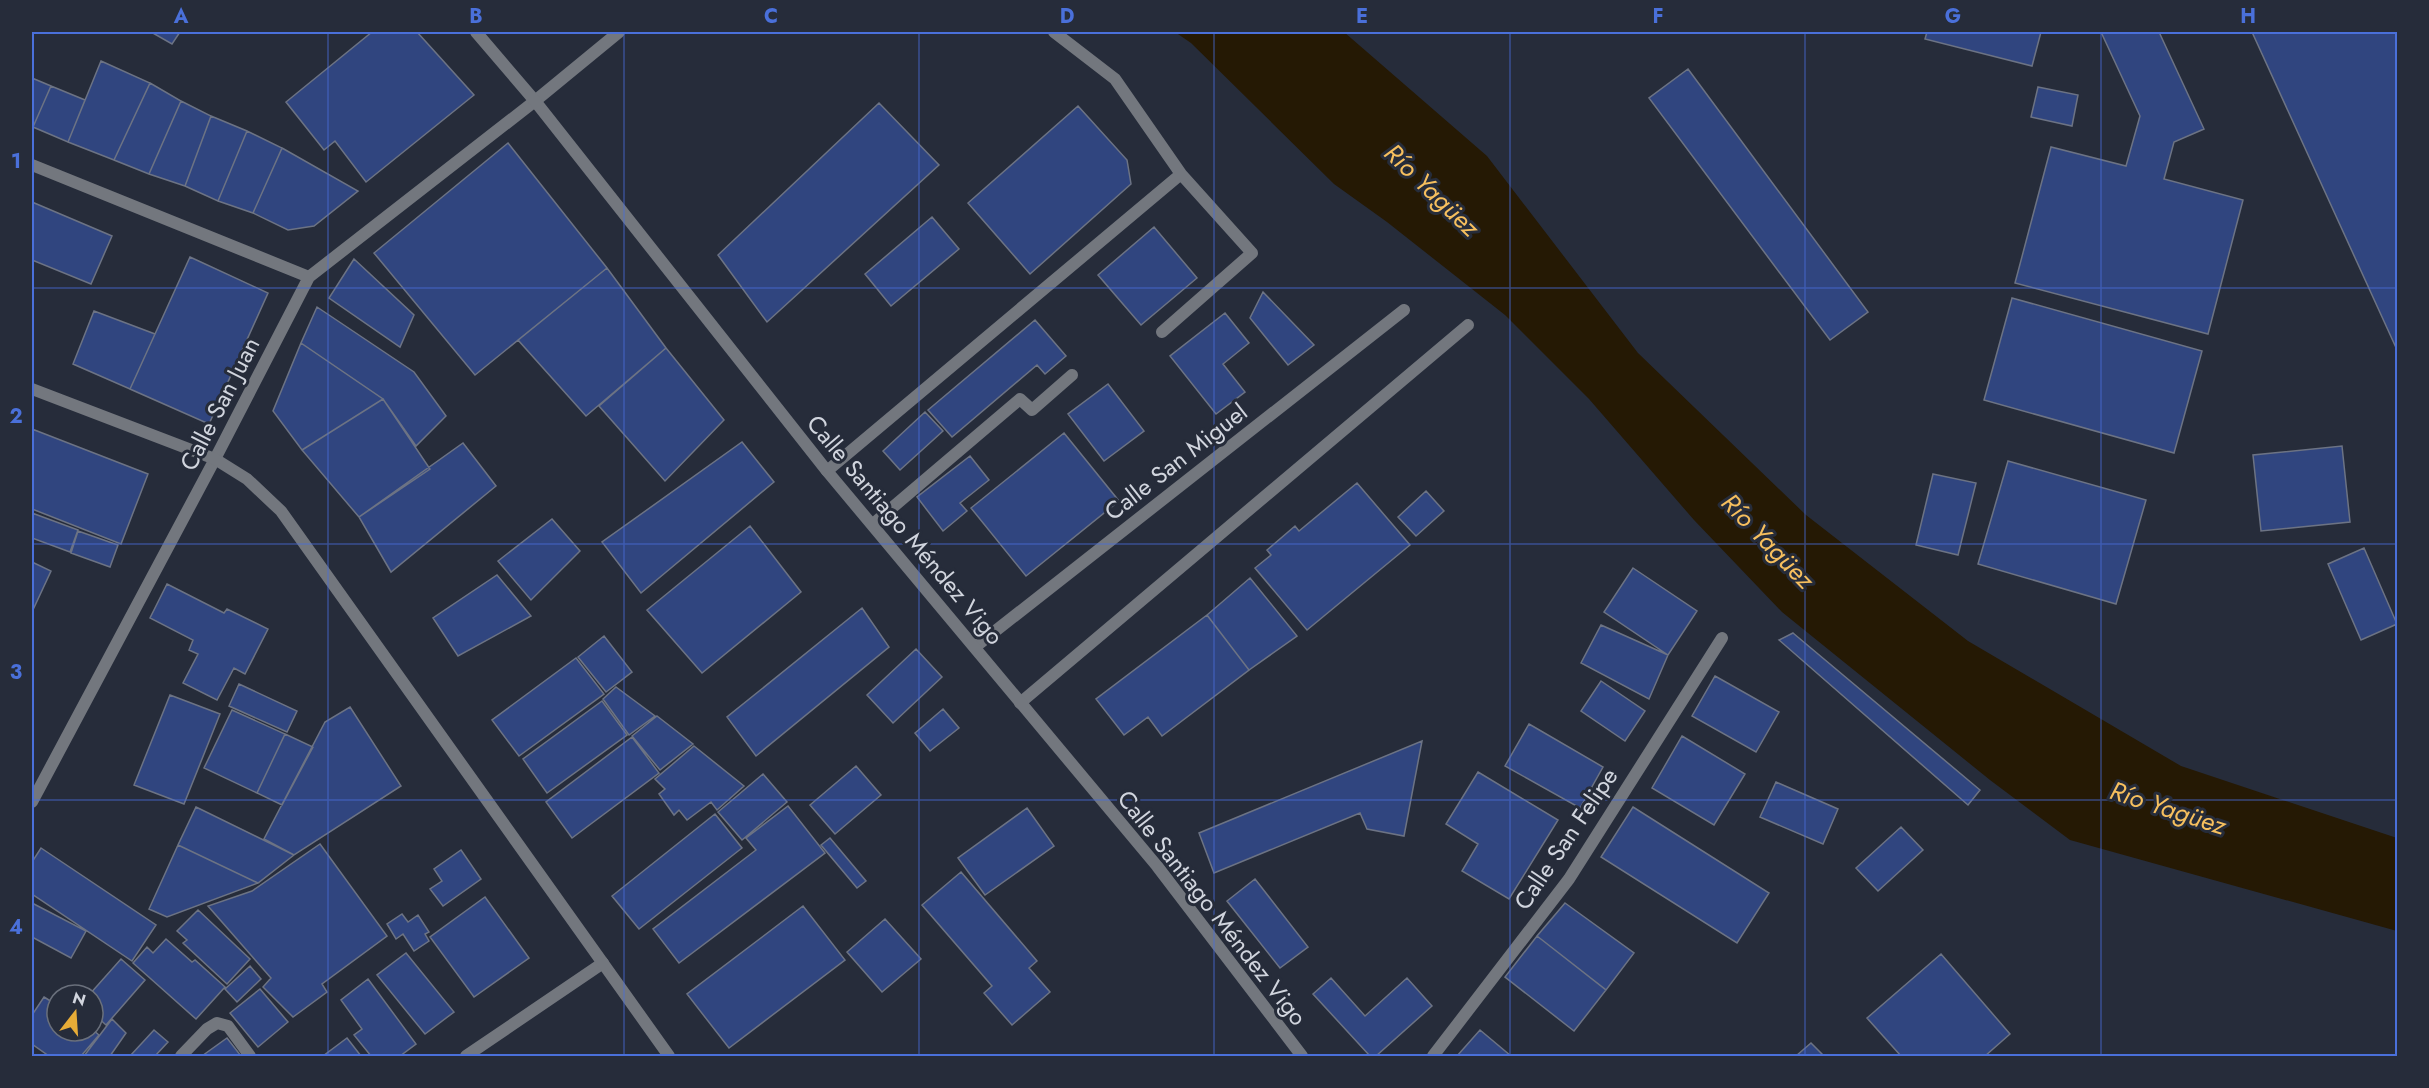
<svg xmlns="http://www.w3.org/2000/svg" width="2429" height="1088" viewBox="0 0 2429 1088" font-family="Jost,sans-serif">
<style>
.water{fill:#251904}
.building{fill:#30457f;stroke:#6c7384;stroke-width:1.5}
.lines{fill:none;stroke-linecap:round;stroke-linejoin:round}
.service{stroke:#73777e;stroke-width:12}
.minor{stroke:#73777e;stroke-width:12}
.tertiary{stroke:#73777e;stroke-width:12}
.grid{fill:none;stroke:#4a70da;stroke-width:1.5;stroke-opacity:0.55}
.labels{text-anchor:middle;stroke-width:6;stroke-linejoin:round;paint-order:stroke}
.street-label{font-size:24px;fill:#d1d5de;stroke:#262c3a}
.water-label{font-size:26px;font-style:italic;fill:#f6bf5e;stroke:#262c3a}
.neatline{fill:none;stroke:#4a70da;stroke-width:2}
.grid-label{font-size:20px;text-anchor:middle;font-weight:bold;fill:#4a70da}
</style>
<rect width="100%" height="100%" fill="#262c3a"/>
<path class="water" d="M 1175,32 L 1344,32 L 1487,156 L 1638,353 L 1806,515 L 1968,641 L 2181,766 L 2397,838 L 2397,931 L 2070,840 L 1990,780 L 1782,612 L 1694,520 L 1589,399 L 1505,315 L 1387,222 L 1334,184 L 1191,43 Z"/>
<path class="building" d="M 151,32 L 180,32 L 172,44 Z
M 372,32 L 417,32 L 474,95 L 366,182 L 335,141 L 324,150 L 286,102 Z
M 1927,32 L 2041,32 L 2032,66 L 1925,39 Z
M 2101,32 L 2159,32 L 2204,129 L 2174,142 L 2164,179 L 2243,200 L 2208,334 L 2015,283 L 2051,147 L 2126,166 L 2140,116 Z
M 2252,32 L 2398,32 L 2398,352 Z
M 101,61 L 150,83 L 114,160 L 68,142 Z
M 1688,69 L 1868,312 L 1830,340 L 1649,98 Z
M 32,78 L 51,86 L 33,127 L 32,126 Z
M 150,83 L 181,101 L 149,174 L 114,160 Z
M 51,86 L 85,100 L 68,142 L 33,127 Z
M 2038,87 L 2078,95 L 2072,126 L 2031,117 Z
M 181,101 L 211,116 L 185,186 L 149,174 Z
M 879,103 L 939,165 L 767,322 L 718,255 Z
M 1078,106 L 1127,160 L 1131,184 L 1030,274 L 968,203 Z
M 211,116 L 247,131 L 218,201 L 185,186 Z
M 247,131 L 282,148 L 253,213 L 218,201 Z
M 508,143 L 607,268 L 475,375 L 374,253 Z
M 282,148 L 358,191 L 314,226 L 288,230 L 253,213 Z
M 32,202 L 112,236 L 91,284 L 32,260 Z
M 932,217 L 959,249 L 891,306 L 865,274 Z
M 1154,227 L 1197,278 L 1141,325 L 1098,275 Z
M 190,257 L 268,293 L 209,424 L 130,389 Z
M 354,259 L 414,315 L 400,347 L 329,298 Z
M 607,268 L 666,348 L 586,416 L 518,340 Z
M 1263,292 L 1314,345 L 1288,365 L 1250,318 Z
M 2012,298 L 2202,351 L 2174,453 L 1984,400 Z
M 317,307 L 414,372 L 446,416 L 416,446 L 383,399 L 301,343 Z
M 94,311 L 155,334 L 130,389 L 73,364 Z
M 1225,313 L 1249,343 L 1223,364 L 1245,392 L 1216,414 L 1170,356 Z
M 1035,320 L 1066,356 L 1045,374 L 1037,365 L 952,437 L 928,410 Z
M 301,343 L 383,399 L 302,450 L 273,411 Z
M 666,348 L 724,420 L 665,481 L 599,406 Z
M 1108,384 L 1144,431 L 1104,461 L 1068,414 Z
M 383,399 L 430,469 L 359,517 L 302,450 Z
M 925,412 L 943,431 L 900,470 L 883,451 Z
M 32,429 L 148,474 L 121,544 L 32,509 Z
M 1064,433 L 1119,501 L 1026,576 L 971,508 Z
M 742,442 L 774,482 L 641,593 L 602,542 Z
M 463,443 L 496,486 L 391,572 L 359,517 Z
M 2342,446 L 2350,522 L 2261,531 L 2253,455 Z
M 970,456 L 989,480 L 960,503 L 967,511 L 943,531 L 917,497 Z
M 2008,461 L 2146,500 L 2116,604 L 1978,564 Z
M 1933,474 L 1976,483 L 1958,555 L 1916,545 Z
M 1357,483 L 1410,545 L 1307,630 L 1255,568 L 1271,555 L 1267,550 L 1295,526 L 1299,531 Z
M 1426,491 L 1444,511 L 1416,536 L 1398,517 Z
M 32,513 L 78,530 L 70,552 L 32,538 Z
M 552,519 L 580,551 L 531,600 L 498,561 Z
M 750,526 L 801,592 L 702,673 L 647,610 Z
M 78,531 L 118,545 L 110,567 L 71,553 Z
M 2364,548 L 2397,624 L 2361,640 L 2328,564 Z
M 32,562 L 51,571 L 32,612 Z
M 1633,568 L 1697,611 L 1668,655 L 1604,612 Z
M 497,575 L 531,616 L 458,656 L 433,618 Z
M 1250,578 L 1297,636 L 1249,670 L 1207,615 Z
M 167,584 L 224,613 L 227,609 L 268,629 L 245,674 L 234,668 L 217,700 L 183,683 L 198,654 L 189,650 L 193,640 L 150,618 Z
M 862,608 L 889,647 L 756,756 L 727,717 Z
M 1207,615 L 1249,670 L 1162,736 L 1148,717 L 1124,735 L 1096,699 Z
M 1601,625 L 1668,655 L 1649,699 L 1581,663 Z
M 1793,633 L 1980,790 L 1968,805 L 1779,640 Z
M 604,636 L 632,672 L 606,692 L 578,657 Z
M 916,649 L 942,677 L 893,723 L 867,695 Z
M 576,658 L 604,694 L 519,756 L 492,720 Z
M 1715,676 L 1779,712 L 1756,752 L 1692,716 Z
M 1601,681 L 1645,711 L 1625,741 L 1581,711 Z
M 239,684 L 297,711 L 287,732 L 229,706 Z
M 616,687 L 655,716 L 629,735 L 603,699 Z
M 170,695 L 220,714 L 184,804 L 134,785 Z
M 602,701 L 627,735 L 547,793 L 523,759 Z
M 350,707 L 401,786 L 294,855 L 264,839 L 325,722 Z
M 943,709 L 959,728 L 930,751 L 915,733 Z
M 232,710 L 285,734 L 257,793 L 204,768 Z
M 657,716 L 693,744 L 660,770 L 632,736 Z
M 1529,724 L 1603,767 L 1580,808 L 1505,766 Z
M 285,734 L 313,747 L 282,805 L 257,793 Z
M 1682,736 L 1745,774 L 1714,825 L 1652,788 Z
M 632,737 L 659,773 L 572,838 L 546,802 Z
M 1422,741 L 1404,836 L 1367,829 L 1360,813 L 1214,873 L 1199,833 Z
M 694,746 L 744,786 L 717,810 L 711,802 L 687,820 L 679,810 L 674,815 L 659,794 L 665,789 L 655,779 Z
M 856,766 L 881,795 L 835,834 L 810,805 Z
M 1478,772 L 1558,820 L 1509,899 L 1462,871 L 1478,844 L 1446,824 Z
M 763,774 L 787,802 L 742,840 L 718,812 Z
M 1776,782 L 1838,809 L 1823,844 L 1760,817 Z
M 788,806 L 825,853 L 679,963 L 653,929 L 756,850 L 746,838 Z
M 196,807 L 294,855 L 258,883 L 178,845 Z
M 1633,807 L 1769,893 L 1737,943 L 1601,857 Z
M 1027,808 L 1054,846 L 985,895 L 958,858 Z
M 715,814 L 742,848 L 639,929 L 612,896 Z
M 1901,827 L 1923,850 L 1878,891 L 1856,868 Z
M 830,838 L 866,881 L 857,888 L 821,845 Z
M 320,844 L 387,936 L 322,984 L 327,992 L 293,1017 L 263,987 L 271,978 L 208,906 L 252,891 Z
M 178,845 L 258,883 L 167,917 L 149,909 Z
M 41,848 L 156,925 L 132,961 L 32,894 L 32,862 Z
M 461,850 L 481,879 L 443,906 L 430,889 L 442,881 L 434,869 Z
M 961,872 L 1037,961 L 1029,968 L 1050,992 L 1012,1025 L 984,993 L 992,986 L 922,905 Z
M 1255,879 L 1308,947 L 1280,968 L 1227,901 Z
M 485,897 L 529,958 L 474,997 L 430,937 Z
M 32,903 L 86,931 L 71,958 L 32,937 Z
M 1565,903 L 1634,953 L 1606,990 L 1537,936 Z
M 803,906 L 845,960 L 729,1048 L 687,994 Z
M 198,910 L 250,959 L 227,984 L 183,943 L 187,940 L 177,931 Z
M 402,914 L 408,922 L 418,915 L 429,932 L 425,934 L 429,941 L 414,951 L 403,934 L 396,939 L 387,924 Z
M 885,919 L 921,959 L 882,992 L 847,952 Z
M 1537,936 L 1606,990 L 1574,1031 L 1505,977 Z
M 166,939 L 192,962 L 195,960 L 225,987 L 196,1019 L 133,963 L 147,947 L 153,953 Z
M 406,953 L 454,1012 L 425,1034 L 377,975 Z
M 1941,954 L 2010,1034 L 1985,1056 L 1901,1056 L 1867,1018 Z
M 121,959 L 145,980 L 106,1025 L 93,1013 L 93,995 L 89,995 Z
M 250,966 L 261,979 L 237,1002 L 225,989 Z
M 1331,978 L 1365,1016 L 1407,978 L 1432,1006 L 1376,1056 L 1370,1056 L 1313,994 Z
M 368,979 L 416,1044 L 400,1056 L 371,1056 L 354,1035 L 362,1029 L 341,1000 Z
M 260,989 L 288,1022 L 258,1047 L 230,1013 Z
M 44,997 L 57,1005 L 57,1031 L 93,1030 L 99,1035 L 81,1056 L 49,1056 L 32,1044 L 32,1015 Z
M 112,1019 L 126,1033 L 110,1056 L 84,1056 Z
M 154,1030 L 168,1042 L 155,1056 L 130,1056 Z
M 1480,1030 L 1511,1056 L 1457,1056 Z
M 227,1038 L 241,1056 L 202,1056 Z
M 347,1038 L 361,1056 L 323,1056 Z
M 1811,1043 L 1824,1056 L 1796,1056 Z"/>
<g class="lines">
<path class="service" d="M 1162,332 L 1252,253 L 1181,174
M 827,471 L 1181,174 L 1115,79 L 1054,32
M 873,524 L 1020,399 L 1032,410 L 1072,375
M 1020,703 L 1468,325"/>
<path class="minor" d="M 32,165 L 309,277
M 975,647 L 1404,310
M 32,802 L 215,459 L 309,277 L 535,101 L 619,32
M 181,1056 L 207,1029 L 217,1023 L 228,1026 L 250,1056
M 466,1056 L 603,963
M 1433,1056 L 1569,879 L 1722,638"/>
<path class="tertiary" d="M 476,32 L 535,101 L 827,471 L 1157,866 L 1302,1056
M 32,389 L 215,459 L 247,479 L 281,511 L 669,1056"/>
</g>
<path class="grid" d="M 328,32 L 328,1056M 624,32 L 624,1056M 919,32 L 919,1056M 1214,32 L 1214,1056M 1510,32 L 1510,1056M 1805,32 L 1805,1056M 2101,32 L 2101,1056M 32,288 L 2398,288M 32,544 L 2398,544M 32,800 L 2398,800"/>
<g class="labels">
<g class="street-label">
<text transform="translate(220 404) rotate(-63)" y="8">Calle San Juan</text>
<text transform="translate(1176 462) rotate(-38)" y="8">Calle San Miguel</text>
<text transform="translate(905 530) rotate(50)" y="8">Calle Santiago Méndez Vigo</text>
<text transform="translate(1566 839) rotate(-56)" y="8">Calle San Felipe</text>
<text transform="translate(1212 908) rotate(52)" y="8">Calle Santiago Méndez Vigo</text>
</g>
<g class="water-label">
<text transform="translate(1432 190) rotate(44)" y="9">Río Yagüez</text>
<text transform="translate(1768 541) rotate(46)" y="9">Río Yagüez</text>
<text transform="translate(2168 808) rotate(18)" y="9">Río Yagüez</text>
</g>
</g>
<rect width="2429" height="1088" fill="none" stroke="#262c3a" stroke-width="66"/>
<g transform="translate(75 1013) rotate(17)"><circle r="28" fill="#262c3a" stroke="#6a707c" stroke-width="1.5"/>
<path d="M0-4.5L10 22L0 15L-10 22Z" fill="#e7ac37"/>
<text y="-9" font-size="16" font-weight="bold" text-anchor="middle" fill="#d1d5de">N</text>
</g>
<rect x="33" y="33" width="2363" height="1022" class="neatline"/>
<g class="grid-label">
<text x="181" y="23">A</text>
<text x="476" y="23">B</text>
<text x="771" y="23">C</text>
<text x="1067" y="23">D</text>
<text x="1362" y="23">E</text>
<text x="1658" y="23">F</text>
<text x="1953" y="23">G</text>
<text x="2248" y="23">H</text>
<text x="16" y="168">1</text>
<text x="16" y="423">2</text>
<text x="16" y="679">3</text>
<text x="16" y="934">4</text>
</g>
</svg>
